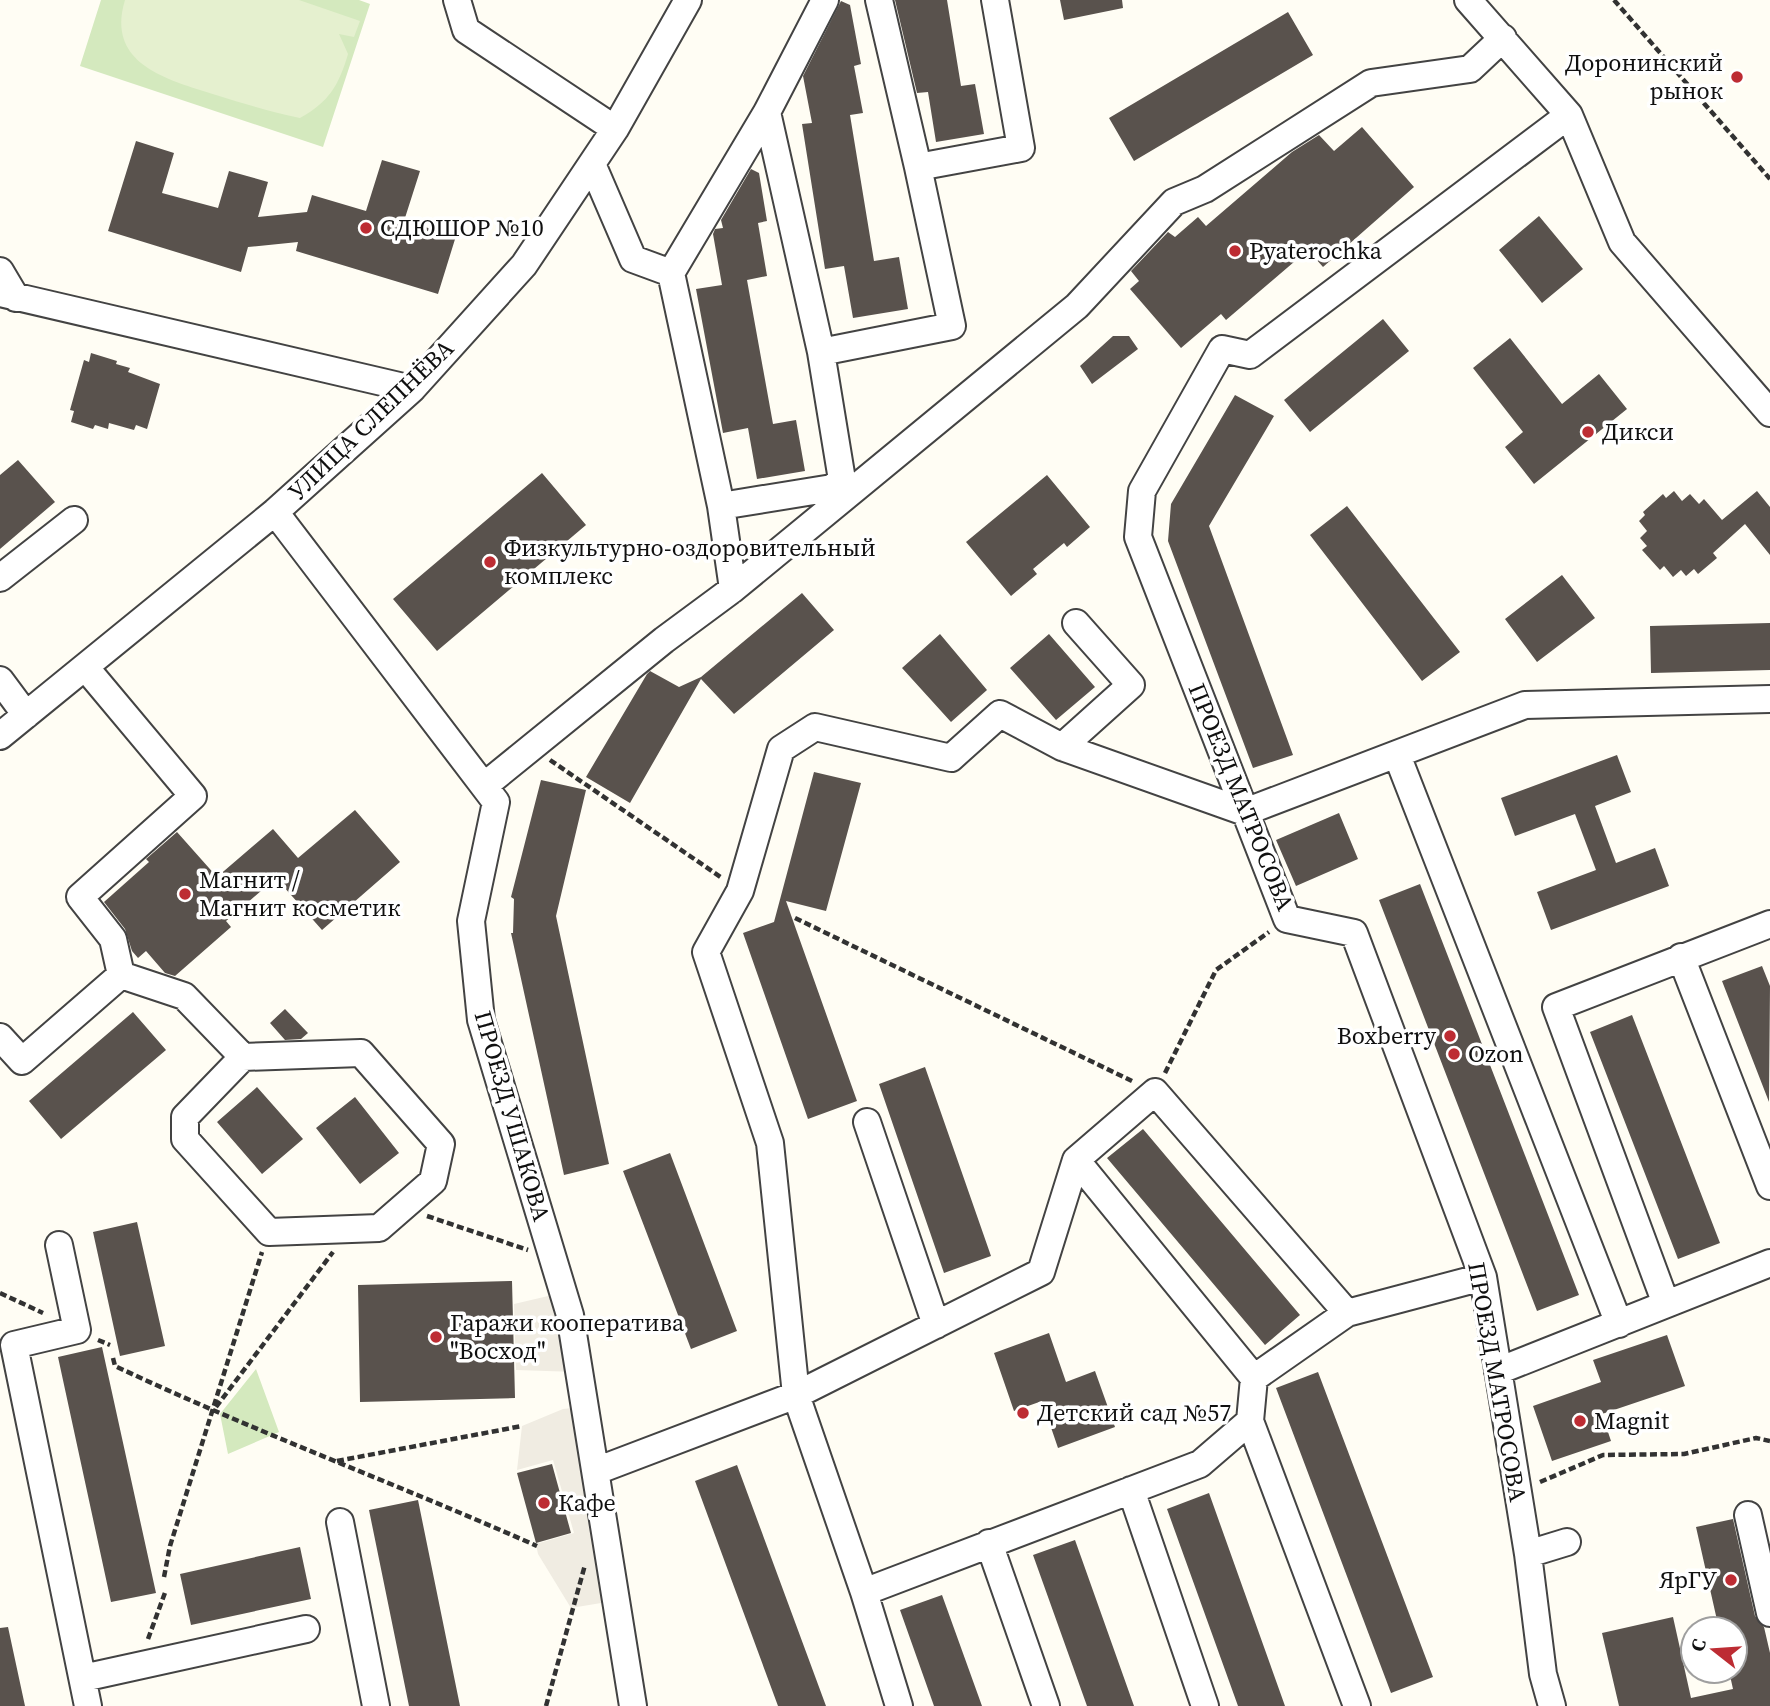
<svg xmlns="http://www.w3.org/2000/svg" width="1770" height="1706" viewBox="0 0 1770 1706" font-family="'Source Serif 4',serif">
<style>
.green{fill:#d4e9be}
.pitch{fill:#e5f0cf}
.plaza{fill:#f0ece2}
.building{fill:#59524d}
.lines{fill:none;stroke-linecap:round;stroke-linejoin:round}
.minor-casing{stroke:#434343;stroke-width:30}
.path{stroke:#323232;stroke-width:4.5;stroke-dasharray:7 3.5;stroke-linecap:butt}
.minor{stroke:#fff;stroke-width:26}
.poi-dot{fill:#bd2c33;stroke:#fff;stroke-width:2.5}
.labels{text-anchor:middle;stroke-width:7;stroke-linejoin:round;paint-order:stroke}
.poi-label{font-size:24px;fill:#101010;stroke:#fff;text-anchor:start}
.street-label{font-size:24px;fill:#101010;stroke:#fff}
</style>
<rect width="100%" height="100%" fill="#fffdf4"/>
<path class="green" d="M 101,0 L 359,0 L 370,4 L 323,147 L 80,66 Z
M 256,1369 L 279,1432 L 228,1454 L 220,1414 Z"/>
<path class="pitch" d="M 125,0 L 299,0 L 360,21 L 354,37 L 339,34 L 348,54 C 339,85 329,102 300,118 C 272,112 244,104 216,95 C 169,80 105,65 125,0 Z"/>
<path class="plaza" d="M 561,1293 L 577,1372 L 516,1370 L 514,1304 Z
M 582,1407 L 613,1601 L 571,1608 L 538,1554 L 536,1544 L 574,1533 L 553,1460 L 517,1470 L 522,1426 L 563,1409 Z"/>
<path class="building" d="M 895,0 L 947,0 L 961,86 L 975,84 L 984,134 L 936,142 L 928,92 L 917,93 Z
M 1060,0 L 1122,0 L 1123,8 L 1064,20 Z
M 841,1 L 850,5 L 861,64 L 854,66 L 863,113 L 850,115 L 874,261 L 899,257 L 908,309 L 853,318 L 844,266 L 825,269 L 802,124 L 812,123 L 803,76 Z
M 1288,12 L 1313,55 L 1134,161 L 1109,118 Z
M 1362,127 L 1414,187 L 1323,267 L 1308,250 L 1226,320 L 1221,314 L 1181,348 L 1130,289 L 1139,281 L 1131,271 L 1168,232 L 1175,237 L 1198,217 L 1206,226 L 1292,152 L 1319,135 L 1334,151 Z
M 136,141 L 174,153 L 162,193 L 218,208 L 229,171 L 268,182 L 258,217 L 307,212 L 312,195 L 366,211 L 382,160 L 420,171 L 404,221 L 456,236 L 438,294 L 296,251 L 298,242 L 248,247 L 241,272 L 108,231 Z
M 751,169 L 759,173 L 767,221 L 758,223 L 767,276 L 747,280 L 773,424 L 796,420 L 805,471 L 757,479 L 748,428 L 723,433 L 696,289 L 722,285 L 713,234 L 715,229 L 723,228 L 721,220 Z
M 1539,216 L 1583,269 L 1542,303 L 1499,250 Z
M 1383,319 L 1409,351 L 1310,432 L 1284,400 Z
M 1113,336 L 1129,336 L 1138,349 L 1092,384 L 1080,366 Z
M 1510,338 L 1562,404 L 1599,374 L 1627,409 L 1534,484 L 1505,447 L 1523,432 L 1473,368 Z
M 91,353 L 117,361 L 116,364 L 130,368 L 128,372 L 160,384 L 147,429 L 136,425 L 134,430 L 109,423 L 108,429 L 95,425 L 93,429 L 71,422 L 74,411 L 70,410 L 84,360 L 89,362 Z
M 1235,395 L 1274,416 L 1209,526 L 1293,755 L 1253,768 L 1168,541 L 1171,504 Z
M 18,460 L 55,502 L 0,549 L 0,475 Z
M 542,473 L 586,525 L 437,651 L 393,599 Z
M 1047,475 L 1090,527 L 1067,547 L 1064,543 L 1033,569 L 1037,574 L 1011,596 L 966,542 Z
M 1674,491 L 1682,501 L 1690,494 L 1699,504 L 1704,499 L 1722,520 L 1757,491 L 1770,507 L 1770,555 L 1745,524 L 1713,553 L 1717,558 L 1698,574 L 1694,569 L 1686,576 L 1681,570 L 1673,577 L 1664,566 L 1660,570 L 1642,550 L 1647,546 L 1640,538 L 1647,531 L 1639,521 L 1645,515 L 1643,512 L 1663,494 L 1666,498 Z
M 1347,506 L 1460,652 L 1422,681 L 1310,535 Z
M 1562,575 L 1595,618 L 1537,662 L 1505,619 Z
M 802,593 L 834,630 L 734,714 L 701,679 L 630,803 L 586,777 L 647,674 L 650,671 L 679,687 L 701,677 Z
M 1770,623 L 1770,670 L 1651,673 L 1650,626 Z
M 940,634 L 987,690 L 951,722 L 902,668 Z
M 1049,634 L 1095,687 L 1056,720 L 1010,668 Z
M 1617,755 L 1631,792 L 1595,806 L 1616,863 L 1655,848 L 1669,886 L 1551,930 L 1537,892 L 1596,870 L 1575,814 L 1515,836 L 1501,798 Z
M 814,772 L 861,783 L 826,911 L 786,901 L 857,1101 L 808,1119 L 743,933 L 774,922 Z
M 541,780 L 586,790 L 556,916 L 609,1164 L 564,1175 L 511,933 L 513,933 L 514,899 L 511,897 Z
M 355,810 L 400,862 L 322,930 L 276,878 L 226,921 L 231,927 L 175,976 L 165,973 L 146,951 L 138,958 L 132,951 L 125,929 L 104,902 L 149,862 L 146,859 L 177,832 L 217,877 L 273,829 L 298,858 Z
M 1339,813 L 1358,859 L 1296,886 L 1276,840 Z
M 1420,884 L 1579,1295 L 1537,1311 L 1379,900 Z
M 1762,966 L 1770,986 L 1769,1102 L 1722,981 Z
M 285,1009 L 308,1033 L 301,1039 L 285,1040 L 270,1023 Z
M 133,1012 L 166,1050 L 61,1139 L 29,1101 Z
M 1632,1015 L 1720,1243 L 1678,1259 L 1590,1032 Z
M 925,1067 L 991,1256 L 944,1273 L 879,1084 Z
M 257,1087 L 303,1139 L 262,1174 L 217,1122 Z
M 355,1097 L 399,1153 L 360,1184 L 316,1128 Z
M 1143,1129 L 1300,1315 L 1265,1345 L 1107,1158 Z
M 670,1153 L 737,1331 L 691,1349 L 623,1171 Z
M 137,1222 L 165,1346 L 120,1356 L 93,1232 Z
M 512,1281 L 515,1398 L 360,1402 L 358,1285 Z
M 1049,1333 L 1066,1382 L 1095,1371 L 1115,1427 L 1058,1448 L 1042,1401 L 1014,1411 L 994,1353 Z
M 1667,1335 L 1685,1386 L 1602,1414 L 1611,1441 L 1552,1461 L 1533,1406 L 1601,1382 L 1593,1360 Z
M 102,1347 L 156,1593 L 111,1602 L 58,1357 Z
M 1318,1372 L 1433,1677 L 1391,1693 L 1276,1388 Z
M 552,1464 L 571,1533 L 536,1543 L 517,1473 Z
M 737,1465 L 826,1706 L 778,1706 L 695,1481 Z
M 1209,1493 L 1285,1706 L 1238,1706 L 1167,1509 Z
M 418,1500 L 460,1706 L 409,1706 L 369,1510 Z
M 1733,1519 L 1755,1616 L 1764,1627 L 1770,1653 L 1770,1706 L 1619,1706 L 1602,1633 L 1673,1617 L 1691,1698 L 1733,1689 L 1729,1671 L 1735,1671 L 1735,1629 L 1719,1629 L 1696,1527 Z
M 1075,1540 L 1134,1706 L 1087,1706 L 1033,1555 Z
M 300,1547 L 311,1599 L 191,1625 L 180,1574 Z
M 942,1595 L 982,1706 L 934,1706 L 900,1610 Z
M 8,1627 L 25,1706 L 0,1706 L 0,1628 Z"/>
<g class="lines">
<g class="minor-casing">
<path id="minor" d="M 457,0 L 466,30 L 615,129
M 879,0 L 918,167
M 1468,0 L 1569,115 L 1622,242 L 1770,413
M 767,112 L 821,352
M 592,164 L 633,259 L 671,273 L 721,506 L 733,589
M 0,271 L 16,298
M 671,273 L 767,112 L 825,0
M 0,293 L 412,389
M 721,506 L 832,488 L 842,480 L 821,352 L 952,326 L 918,167 L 1021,148 L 995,0
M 275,512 L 496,802 L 471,921 L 481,1020 L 570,1315 L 633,1706
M 0,578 L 74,520
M 85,667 L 193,796 L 80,897 L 113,939 L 121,975
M 0,680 L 26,715
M 0,736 L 275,512 L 412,389 L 524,265 L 615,129 L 688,0
M 1062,747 L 1245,812 L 1525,705 L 1770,699
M 1397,755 L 1619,1324
M 484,786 L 664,640 L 733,589 L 1077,306 L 1174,202 L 1205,189 L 1371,83 L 1470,69 L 1503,38
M 1681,957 L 1770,1186
M 0,1037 L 22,1061 L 121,975 L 184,996 L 243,1057
M 361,1053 L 441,1144 L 433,1181 L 379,1228 L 269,1232 L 185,1139 L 185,1117 L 243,1057 Z
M 867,1122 L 936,1325
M 1076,1160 L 1254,1378
M 59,1245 L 77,1330 L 14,1345 L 88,1706
M 1666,1304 L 1556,1007 L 1770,924
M 1498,1371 L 1770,1263
M 1250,1421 L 1357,1706
M 596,1471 L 796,1395 L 1041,1272 L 1076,1160 L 1155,1092 L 1347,1313 L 1483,1277
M 1131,1490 L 1205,1706
M 1748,1515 L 1770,1613
M 340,1522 L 376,1706
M 989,1543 L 1046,1706
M 1528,1554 L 1567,1542
M 864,1592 L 1200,1464 L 1250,1421 L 1254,1378 L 1347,1313
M 83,1678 L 306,1629
M 899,1706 L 864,1592 L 796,1395 L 770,1143 L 706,952 L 740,891 L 781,749 L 815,727 L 951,758 L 1000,714 L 1062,747 L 1131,685 L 1076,623
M 1552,1706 L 1543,1674 L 1528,1554 L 1483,1277 L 1354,933 L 1287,919 L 1138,537 L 1142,491 L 1222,349 L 1250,355 L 1569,115"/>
</g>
<path class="path" d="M 1614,0 L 1770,179
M 550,760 L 722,878
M 795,918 L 1132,1081
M 1165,1073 L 1216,970 L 1269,932
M 427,1216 L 528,1250
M 0,1293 L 43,1313
M 98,1340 L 110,1345
M 113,1358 L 115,1366 C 253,1431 397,1484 537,1546
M 216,1407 L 333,1252
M 337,1461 L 522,1426
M 1540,1482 L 1603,1455 L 1684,1454 L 1756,1438 L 1770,1441
M 164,1577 L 170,1546 L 262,1252
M 148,1639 L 166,1590
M 546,1706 L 585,1565"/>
<use href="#minor" class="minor"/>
</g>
<g class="poi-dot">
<circle cx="1737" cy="77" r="7"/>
<circle cx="366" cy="228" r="7"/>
<circle cx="1235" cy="251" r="7"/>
<circle cx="1588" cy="432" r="7"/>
<circle cx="490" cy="562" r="7"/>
<circle cx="185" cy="894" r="7"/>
<circle cx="1450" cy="1036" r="7"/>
<circle cx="1454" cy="1054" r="7"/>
<circle cx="436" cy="1337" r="7"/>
<circle cx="1023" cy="1413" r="7"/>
<circle cx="1580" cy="1421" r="7"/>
<circle cx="544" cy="1503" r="7"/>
<circle cx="1731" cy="1580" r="7"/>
</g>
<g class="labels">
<g class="poi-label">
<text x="1723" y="71" text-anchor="end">Доронинский<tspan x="1723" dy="28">рынок</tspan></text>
<text x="380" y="236">СДЮШОР №10</text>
<text x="1249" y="259">Pyaterochka</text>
<text x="1602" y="440">Дикси</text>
<text x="504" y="556">Физкультурно-оздоровительный<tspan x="504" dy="28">комплекс</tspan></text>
<text x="199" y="888">Магнит /<tspan x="199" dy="28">Магнит косметик</tspan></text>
<text x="1436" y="1044" text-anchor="end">Boxberry</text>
<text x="1468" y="1062">Ozon</text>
<text x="450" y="1331">Гаражи кооператива<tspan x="450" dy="28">"Восход"</tspan></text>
<text x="1037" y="1421">Детский сад №57</text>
<text x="1594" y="1429">Magnit</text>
<text x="558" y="1511">Кафе</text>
<text x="1717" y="1588" text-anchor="end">ЯрГУ</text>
</g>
<g class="street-label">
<text transform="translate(371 420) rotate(-44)" y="8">УЛИЦА СЛЕПНЁВА</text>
<text transform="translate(1241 797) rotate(68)" y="8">ПРОЕЗД МАТРОСОВА</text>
<text transform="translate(512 1116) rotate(74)" y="8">ПРОЕЗД УШАКОВА</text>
<text transform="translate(1497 1382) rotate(80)" y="8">ПРОЕЗД МАТРОСОВА</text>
</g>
</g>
<g transform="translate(1714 1650) rotate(287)"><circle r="33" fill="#ffffff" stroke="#9f9f9f" stroke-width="2"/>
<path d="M0-5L12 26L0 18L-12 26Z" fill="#bd2c33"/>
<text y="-10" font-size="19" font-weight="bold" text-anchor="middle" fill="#101010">С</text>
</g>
</svg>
